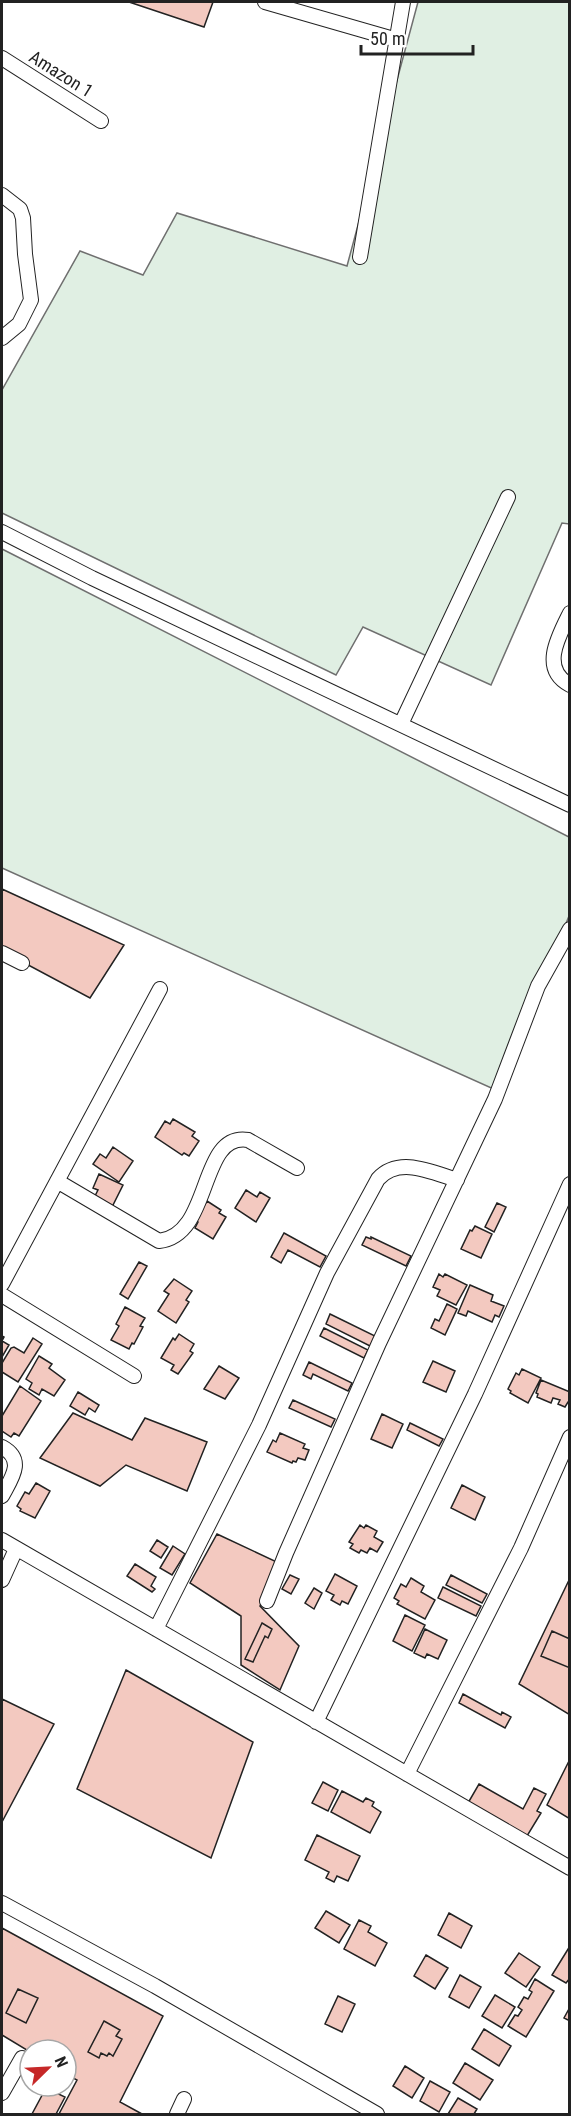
<svg xmlns="http://www.w3.org/2000/svg" width="571" height="2116" viewBox="0 0 571 2116" font-family="'Roboto Condensed',sans-serif">
<style>
.green{fill:#e0efe3;stroke:#6f6f6f;stroke-width:1.5}
.building{fill:#f3c9c0;stroke:#222;stroke-width:1.5}
.lines{fill:none;stroke-linecap:round;stroke-linejoin:round}
.street-casing{stroke:#222;stroke-width:16}
.street{stroke:#fff;stroke-width:14}
.labels{text-anchor:middle;stroke-width:4.5;stroke-linejoin:round;paint-order:stroke}
.street-label{font-size:18px;fill:#222;stroke:#fff}
</style>
<rect width="100%" height="100%" fill="#fff"/>
<path class="green" d="M 418,2 L 569,2 L 569,524 L 562,523 L 491,685 L 363,627 L 336,675 L 2,513 L 2,390 L 80,251 L 143,275 L 177,213 L 347,266 Z
M 2,549 L 569,837 L 569,916 L 498,1091 L 2,868 Z"/>
<path class="building" d="M 129,2 L 213,2 L 204,27 Z
M 2,889 L 124,945 L 90,998 L 2,951 Z
M 173,1119 L 195,1132 L 192,1136 L 199,1141 L 189,1156 L 184,1153 L 182,1155 L 155,1137 L 165,1121 L 170,1124 Z
M 113,1147 L 133,1161 L 119,1182 L 93,1164 L 100,1154 L 106,1158 Z
M 99,1174 L 123,1185 L 111,1209 L 101,1204 L 103,1200 L 95,1196 L 98,1190 L 93,1188 Z
M 246,1190 L 257,1197 L 260,1192 L 270,1198 L 256,1222 L 235,1208 Z
M 207,1201 L 221,1210 L 219,1213 L 226,1217 L 213,1239 L 195,1228 L 198,1222 L 195,1220 Z
M 497,1203 L 506,1207 L 494,1232 L 485,1227 Z
M 475,1226 L 492,1234 L 481,1258 L 461,1249 L 470,1230 L 472,1231 Z
M 284,1233 L 326,1256 L 320,1267 L 288,1250 L 281,1263 L 271,1257 Z
M 366,1237 L 371,1239 L 371,1237 L 411,1256 L 406,1266 L 362,1245 Z
M 139,1262 L 147,1266 L 128,1299 L 120,1294 Z
M 439,1274 L 443,1277 L 445,1274 L 467,1285 L 456,1305 L 437,1296 L 440,1290 L 433,1287 Z
M 174,1279 L 192,1291 L 186,1300 L 189,1302 L 176,1323 L 158,1311 L 169,1294 L 164,1291 Z
M 470,1285 L 493,1295 L 491,1301 L 504,1306 L 499,1317 L 495,1315 L 492,1322 L 468,1311 L 466,1316 L 458,1313 Z
M 447,1304 L 457,1309 L 445,1335 L 431,1328 L 435,1319 L 439,1321 Z
M 125,1307 L 145,1318 L 140,1326 L 143,1327 L 134,1344 L 132,1343 L 129,1349 L 111,1340 L 119,1326 L 116,1324 Z
M 330,1314 L 375,1336 L 370,1346 L 326,1324 Z
M 324,1328 L 368,1350 L 364,1358 L 320,1336 Z
M 179,1334 L 194,1344 L 190,1351 L 193,1353 L 178,1374 L 171,1370 L 174,1365 L 161,1358 L 173,1338 L 175,1340 Z
M 2,1336 L 4,1337 L 2,1341 L 9,1345 L 2,1357 Z
M 33,1338 L 42,1344 L 18,1382 L 2,1372 L 2,1363 L 11,1348 L 14,1347 L 24,1353 Z
M 39,1356 L 52,1364 L 49,1368 L 65,1380 L 54,1396 L 42,1389 L 39,1395 L 29,1389 L 32,1383 L 26,1379 Z
M 433,1361 L 455,1371 L 446,1392 L 423,1382 Z
M 309,1362 L 352,1383 L 348,1391 L 313,1374 L 311,1379 L 303,1375 Z
M 219,1366 L 239,1378 L 225,1399 L 204,1389 Z
M 522,1369 L 541,1378 L 528,1403 L 510,1393 L 511,1391 L 508,1389 L 516,1373 L 519,1375 Z
M 541,1380 L 570,1392 L 570,1402 L 568,1402 L 565,1407 L 558,1404 L 560,1400 L 553,1398 L 551,1403 L 537,1397 L 538,1394 L 536,1393 Z
M 20,1386 L 41,1401 L 19,1436 L 14,1433 L 11,1437 L 2,1431 L 2,1416 Z
M 78,1392 L 99,1405 L 95,1412 L 89,1408 L 85,1415 L 70,1406 Z
M 293,1400 L 335,1419 L 331,1427 L 289,1408 Z
M 73,1413 L 132,1440 L 145,1418 L 207,1442 L 187,1491 L 126,1465 L 100,1486 L 40,1458 Z
M 382,1414 L 403,1424 L 392,1448 L 371,1439 Z
M 410,1423 L 443,1439 L 439,1446 L 407,1430 Z
M 280,1433 L 305,1444 L 303,1448 L 309,1450 L 305,1460 L 298,1458 L 296,1462 L 293,1461 L 292,1463 L 267,1452 L 273,1440 L 276,1442 Z
M 36,1483 L 50,1491 L 35,1518 L 20,1511 L 21,1509 L 17,1506 L 25,1492 L 29,1494 Z
M 462,1485 L 485,1497 L 475,1520 L 451,1508 Z
M 360,1525 L 364,1528 L 366,1525 L 377,1531 L 374,1537 L 383,1542 L 377,1552 L 370,1548 L 367,1553 L 361,1550 L 359,1553 L 350,1548 L 353,1544 L 349,1542 Z
M 217,1534 L 279,1563 L 260,1606 L 299,1646 L 280,1690 L 241,1665 L 241,1616 L 190,1583 Z
M 157,1540 L 168,1547 L 161,1558 L 150,1551 Z
M 173,1546 L 185,1554 L 172,1575 L 160,1568 Z
M 135,1564 L 156,1577 L 151,1586 L 155,1589 L 152,1592 L 127,1576 Z
M 335,1574 L 357,1586 L 348,1604 L 342,1601 L 340,1605 L 331,1600 L 334,1595 L 326,1591 Z
M 290,1575 L 299,1579 L 291,1594 L 282,1589 Z
M 451,1575 L 487,1594 L 482,1603 L 446,1585 Z
M 411,1578 L 424,1586 L 421,1592 L 435,1600 L 425,1619 L 397,1604 L 399,1601 L 394,1598 L 401,1584 L 406,1587 Z
M 570,1578 L 570,1715 L 519,1684 Z
M 443,1587 L 481,1606 L 476,1616 L 438,1598 Z
M 314,1588 L 322,1593 L 314,1609 L 305,1603 Z
M 405,1615 L 425,1625 L 412,1651 L 393,1641 Z
M 262,1623 L 272,1629 L 268,1638 L 265,1636 L 253,1662 L 245,1659 Z
M 425,1629 L 447,1640 L 438,1659 L 427,1654 L 425,1658 L 414,1653 Z
M 552,1631 L 570,1639 L 570,1668 L 541,1656 Z
M 126,1670 L 253,1742 L 211,1858 L 77,1789 Z
M 463,1694 L 501,1715 L 502,1712 L 511,1717 L 505,1728 L 459,1703 Z
M 2,1699 L 54,1724 L 2,1822 Z
M 570,1759 L 570,1819 L 547,1805 Z
M 323,1782 L 338,1790 L 328,1811 L 312,1803 Z
M 479,1784 L 523,1809 L 534,1788 L 546,1794 L 537,1811 L 541,1813 L 527,1836 L 468,1803 Z
M 342,1791 L 363,1802 L 366,1798 L 374,1802 L 372,1806 L 381,1812 L 370,1833 L 331,1812 Z
M 317,1835 L 360,1856 L 348,1881 L 337,1876 L 334,1882 L 326,1878 L 329,1872 L 305,1860 Z
M 326,1911 L 350,1925 L 339,1943 L 315,1928 Z
M 449,1913 L 472,1926 L 461,1948 L 438,1935 Z
M 359,1920 L 371,1926 L 368,1932 L 387,1943 L 375,1966 L 344,1949 Z
M 2,1928 L 163,2016 L 120,2102 L 142,2114 L 59,2114 L 77,2080 L 66,2074 L 66,2050 L 30,2050 L 30,2052 L 2,2035 Z
M 570,1946 L 570,1978 L 566,1983 L 552,1975 Z
M 519,1953 L 540,1967 L 526,1987 L 505,1973 Z
M 426,1955 L 448,1968 L 435,1989 L 414,1976 Z
M 460,1975 L 481,1987 L 469,2008 L 449,1997 Z
M 535,1979 L 554,1991 L 526,2037 L 508,2026 L 515,2015 L 518,2016 L 522,2010 L 518,2007 L 524,1997 L 528,1999 L 532,1992 L 529,1990 Z
M 18,1989 L 38,1998 L 26,2023 L 6,2013 Z
M 495,1995 L 515,2007 L 502,2028 L 482,2016 Z
M 338,1996 L 355,2004 L 342,2032 L 325,2024 Z
M 570,2007 L 570,2021 L 564,2018 Z
M 104,2021 L 120,2030 L 116,2036 L 122,2039 L 113,2056 L 109,2053 L 107,2056 L 101,2053 L 99,2058 L 88,2052 Z
M 484,2029 L 511,2046 L 499,2066 L 472,2049 Z
M 465,2063 L 493,2080 L 480,2100 L 453,2083 Z
M 405,2066 L 424,2078 L 412,2098 L 393,2086 Z
M 430,2081 L 450,2092 L 439,2112 L 420,2101 Z
M 46,2088 L 65,2097 L 56,2114 L 32,2114 Z
M 458,2098 L 477,2109 L 474,2114 L 448,2114 Z"/>
<g class="lines">
<g class="street-casing">
<path id="street" d="M 265,2 L 397,40
M 2,58 L 101,121
M 2,195 L 20,209 L 23,218 L 25,254 L 31,300 L 19,324 L 2,338
M 360,257 L 403,2
M 2,532 L 92,578 L 570,805
M 570,613 C 558,637 540,669 570,685
M 401,724 L 508,497
M 2,953 L 22,963
M 57,1181 L 159,1241 C 213,1235 198,1132 248,1140 L 297,1168
M 2,1284 L 160,989
M 2,1295 L 134,1376
M 2,1447 C 26,1460 11,1479 2,1496
M 2,1540 L 570,1868
M 2,1580 L 16,1549
M 267,1601 L 286,1553 L 379,1343 L 495,1099 L 538,986 L 570,929
M 156,1629 L 259,1425 L 327,1273 L 378,1179 C 399,1156 431,1172 457,1180
M 316,1722 L 475,1394 L 570,1184
M 407,1774 L 521,1548 L 570,1437
M 2,1903 L 155,1986 L 377,2114
M 2,2093 L 22,2058
M 177,2114 L 184,2099"/>
</g>
<use href="#street" class="street"/>
</g>
<g class="labels">
<g class="street-label">
<text transform="translate(61 74) rotate(32)" y="6">Amazon 1</text>
</g>
</g>
<rect width="571" height="2116" fill="none" stroke="#222222" stroke-width="6"/>
<g transform="translate(48 2068) rotate(66)"><circle r="28" fill="#ffffff" stroke="#a7a7a7" stroke-width="1.5"/>
<path d="M0-4.5L10 22L0 15L-10 22Z" fill="#c62828"/>
<text y="-9" font-size="16" font-weight="bold" text-anchor="middle" fill="#222222">N</text>
</g>
<path d="M361 45v9h112v-9" fill="none" stroke="#222222" stroke-width="3"/>
<text x="370" y="45" font-size="18" fill="#222222" stroke="#ffffff" stroke-width="4.5" paint-order="stroke">50 m</text>
</svg>
